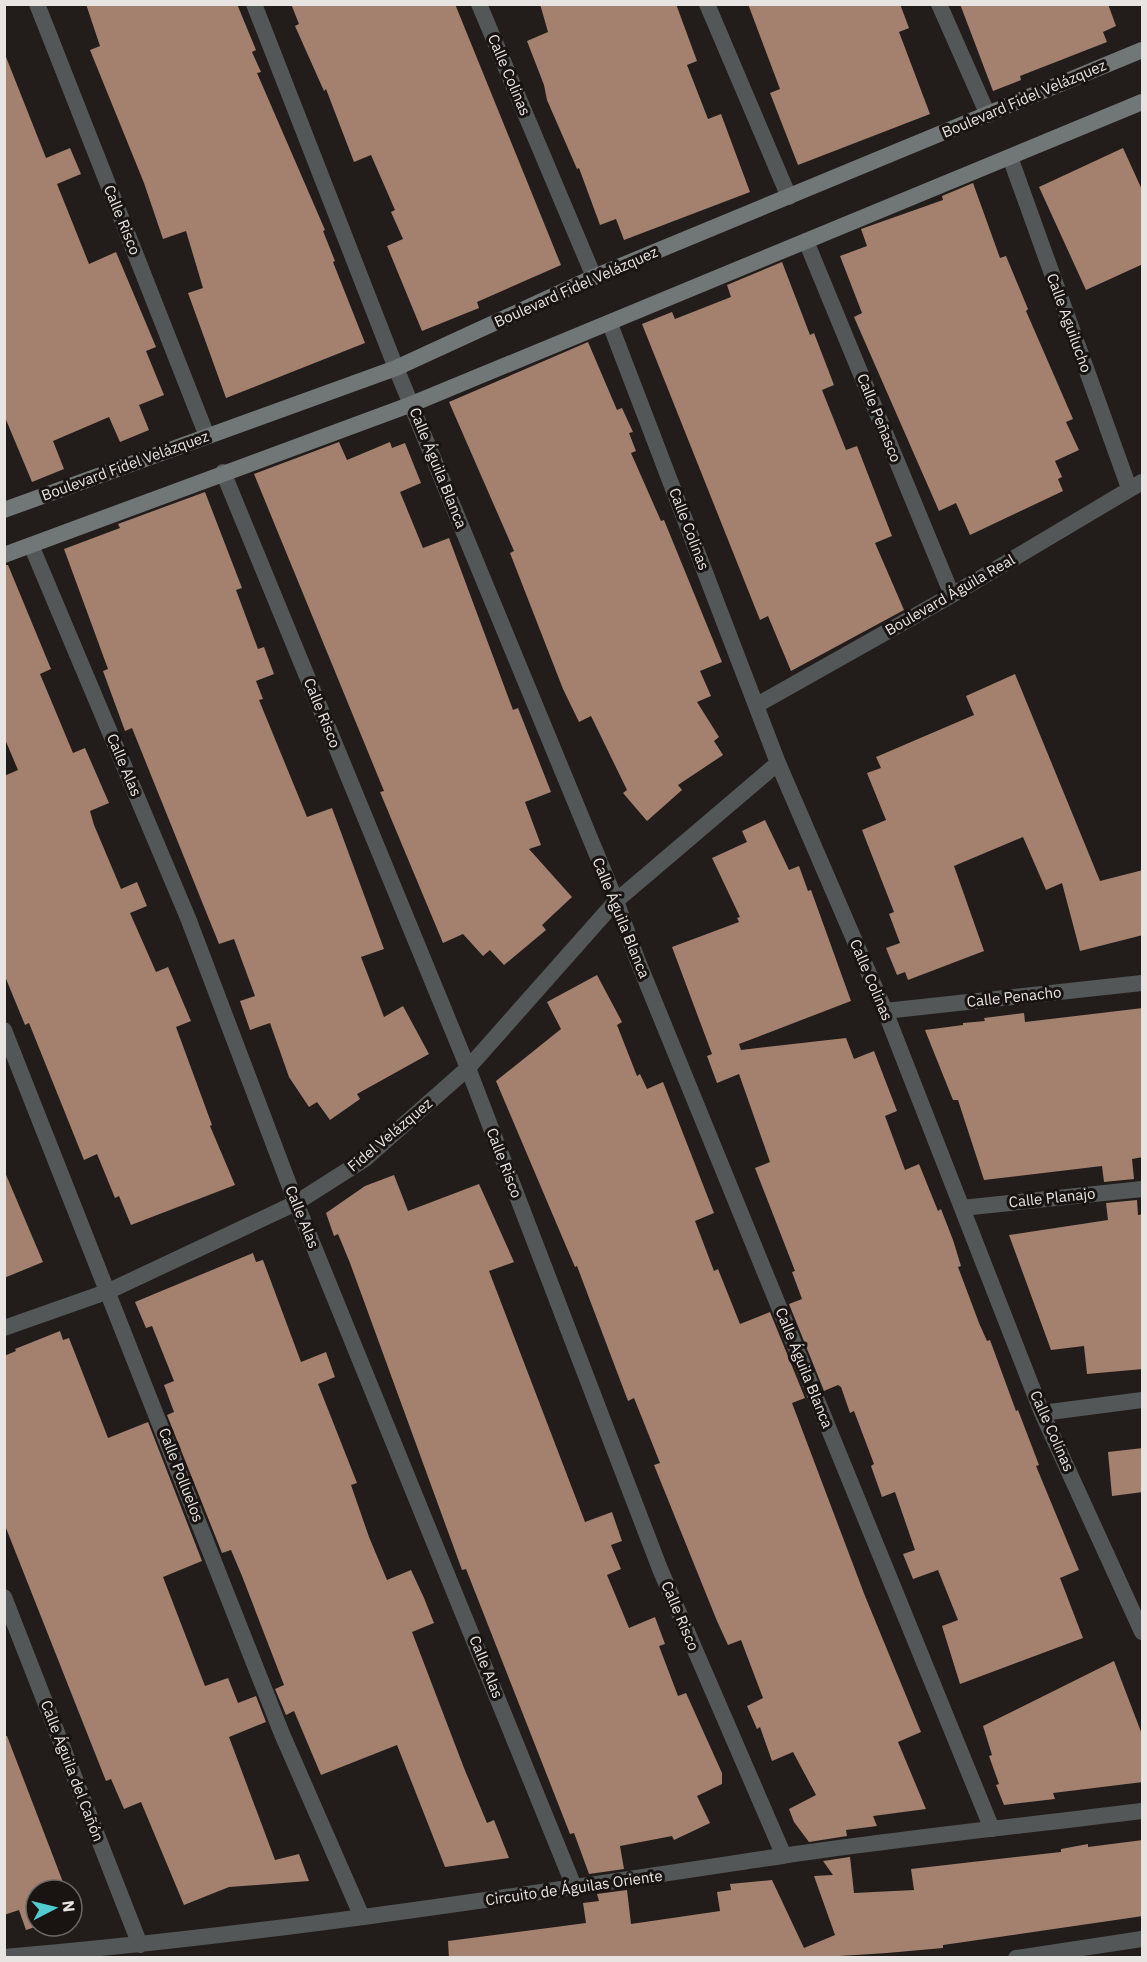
<svg xmlns="http://www.w3.org/2000/svg" width="1147" height="1962" viewBox="0 0 1147 1962" font-family="'IBM Plex Sans',sans-serif">
<style>
.building{fill:#a4806f}
.lines{fill:none;stroke-linecap:round;stroke-linejoin:round}
.minor{stroke:#535757;stroke-width:16}
.secondary{stroke:#717676;stroke-width:16}
.labels{text-anchor:middle;stroke-width:6;stroke-linejoin:round;paint-order:stroke}
.street-label{font-size:15px;fill:#e7e4e2;stroke:#191412}
</style>
<rect width="100%" height="100%" fill="#221d1b"/>
<path class="building" d="M 86,4 L 237,4 L 256,50 L 252,52 L 261,72 L 257,73 L 325,230 L 323,231 L 335,261 L 333,262 L 365,343 L 226,398 L 188,293 L 203,288 L 186,231 L 163,239 L 144,183 L 90,50 L 100,46 Z
M 291,4 L 455,4 L 561,265 L 477,302 L 479,308 L 422,331 L 387,246 L 403,239 L 391,212 L 395,210 L 371,155 L 354,162 L 326,89 L 324,91 L 295,26 L 299,24 Z
M 540,4 L 676,4 L 697,61 L 687,65 L 708,119 L 721,114 L 750,192 L 624,240 L 616,219 L 600,225 L 579,168 L 577,169 L 547,100 L 544,85 L 527,41 L 548,32 Z
M 748,4 L 900,4 L 909,28 L 899,32 L 930,114 L 798,165 L 770,93 L 780,89 Z
M 960,4 L 1108,4 L 1116,26 L 1103,32 L 1107,42 L 1020,76 L 1021,80 L 993,91 Z
M 6,57 L 46,158 L 70,148 L 81,174 L 57,184 L 89,264 L 116,252 L 156,347 L 146,351 L 164,395 L 139,405 L 149,430 L 120,442 L 109,417 L 53,441 L 64,469 L 32,482 L 4,415 Z
M 1123,148 L 1143,192 L 1143,264 L 1086,290 L 1039,187 Z
M 973,183 L 1000,258 L 1006,256 L 1028,309 L 1026,311 L 1073,419 L 1066,422 L 1079,450 L 1055,461 L 1062,477 L 1058,479 L 1063,491 L 970,535 L 956,503 L 939,511 L 854,317 L 862,313 L 840,256 L 867,246 L 861,229 L 943,200 L 942,196 Z
M 782,262 L 810,335 L 814,333 L 834,385 L 822,390 L 846,450 L 857,446 L 892,536 L 875,543 L 904,610 L 791,671 L 768,616 L 760,620 L 642,324 L 672,312 L 675,319 L 731,297 L 727,285 Z
M 588,342 L 617,410 L 622,408 L 633,432 L 629,433 L 636,451 L 631,453 L 661,521 L 664,520 L 722,662 L 700,671 L 711,696 L 697,702 L 719,737 L 714,741 L 723,755 L 678,785 L 682,790 L 647,821 L 623,793 L 627,790 L 591,716 L 579,722 L 563,689 L 510,553 L 514,551 L 449,402 Z
M 339,442 L 347,460 L 390,442 L 392,448 L 405,443 L 421,483 L 400,492 L 423,548 L 449,538 L 513,710 L 518,708 L 551,792 L 525,802 L 541,845 L 529,849 L 572,897 L 542,925 L 546,930 L 504,965 L 490,950 L 483,956 L 463,934 L 443,943 L 380,792 L 384,791 L 254,474 Z
M 205,492 L 242,588 L 236,590 L 258,649 L 264,647 L 274,674 L 256,681 L 263,699 L 259,700 L 307,817 L 332,808 L 384,949 L 361,957 L 384,1017 L 403,1006 L 429,1054 L 357,1094 L 360,1099 L 330,1120 L 317,1102 L 309,1107 L 289,1077 L 270,1023 L 250,1030 L 240,1001 L 255,996 L 234,939 L 219,944 L 132,728 L 125,731 L 103,671 L 108,669 L 64,549 L 120,528 L 118,524 Z
M 4,565 L 8,565 L 51,669 L 40,674 L 73,753 L 85,748 L 109,803 L 90,811 L 94,825 L 121,889 L 137,882 L 147,906 L 130,913 L 156,972 L 168,967 L 191,1021 L 176,1027 L 212,1125 L 210,1126 L 235,1185 L 131,1225 L 119,1196 L 115,1198 L 97,1154 L 84,1160 L 29,1023 L 25,1025 L 4,974 L 4,776 L 18,770 L 4,737 Z
M 1015,674 L 1100,881 L 1143,870 L 1143,935 L 1080,951 L 1062,883 L 1046,890 L 1023,837 L 954,866 L 984,951 L 908,980 L 905,972 L 897,975 L 886,948 L 900,943 L 889,914 L 894,912 L 862,830 L 886,820 L 867,773 L 881,768 L 876,757 L 974,715 L 966,696 Z
M 765,820 L 789,870 L 799,866 L 808,891 L 811,890 L 851,1001 L 739,1044 L 741,1050 L 846,1038 L 854,1059 L 874,1051 L 897,1111 L 885,1116 L 905,1170 L 919,1164 L 938,1211 L 941,1209 L 953,1240 L 961,1266 L 958,1267 L 979,1323 L 987,1341 L 990,1340 L 1016,1411 L 1018,1410 L 1039,1465 L 1036,1466 L 1079,1570 L 1060,1578 L 1083,1638 L 960,1684 L 942,1626 L 958,1620 L 938,1570 L 913,1579 L 903,1554 L 915,1550 L 895,1492 L 882,1497 L 871,1466 L 874,1464 L 854,1411 L 850,1413 L 841,1387 L 838,1385 L 824,1391 L 789,1304 L 802,1299 L 792,1272 L 795,1271 L 755,1168 L 770,1162 L 739,1074 L 717,1083 L 707,1056 L 712,1054 L 672,947 L 739,922 L 737,918 L 740,917 L 712,858 L 747,842 L 742,831 Z
M 597,975 L 622,1022 L 617,1025 L 637,1076 L 640,1074 L 647,1089 L 663,1082 L 714,1213 L 695,1221 L 714,1271 L 718,1269 L 740,1324 L 770,1312 L 805,1398 L 792,1403 L 865,1596 L 921,1732 L 898,1742 L 926,1809 L 873,1816 L 877,1826 L 846,1830 L 847,1836 L 809,1842 L 794,1822 L 789,1809 L 816,1795 L 793,1752 L 772,1761 L 760,1727 L 757,1729 L 747,1706 L 763,1698 L 741,1640 L 728,1645 L 717,1621 L 654,1465 L 660,1463 L 634,1398 L 628,1401 L 577,1266 L 575,1267 L 563,1239 L 496,1081 L 561,1029 L 547,1002 Z
M 1143,1008 L 1143,1157 L 1132,1159 L 1134,1179 L 1104,1182 L 1102,1166 L 984,1180 L 958,1100 L 953,1100 L 925,1030 L 963,1025 L 963,1023 L 985,1021 L 984,1018 L 1024,1013 L 1025,1022 Z
M 4,1170 L 43,1262 L 4,1278 Z
M 394,1175 L 408,1211 L 479,1184 L 514,1262 L 489,1271 L 585,1522 L 612,1512 L 622,1541 L 611,1545 L 621,1569 L 607,1575 L 629,1628 L 655,1617 L 665,1644 L 659,1646 L 678,1696 L 686,1693 L 722,1773 L 722,1784 L 697,1796 L 710,1823 L 674,1840 L 672,1836 L 620,1846 L 624,1869 L 589,1874 L 574,1833 L 570,1834 L 466,1569 L 462,1570 L 350,1263 L 338,1234 L 334,1236 L 326,1213 L 365,1186 Z
M 1137,1200 L 1138,1215 L 1143,1214 L 1143,1369 L 1087,1374 L 1084,1346 L 1051,1350 L 1009,1235 L 1108,1220 L 1106,1203 Z
M 253,1253 L 256,1262 L 263,1260 L 301,1362 L 326,1352 L 335,1377 L 318,1384 L 357,1483 L 351,1485 L 369,1537 L 387,1580 L 411,1570 L 424,1598 L 434,1623 L 412,1632 L 464,1768 L 487,1823 L 494,1820 L 509,1858 L 445,1867 L 397,1745 L 321,1775 L 294,1711 L 286,1715 L 275,1689 L 284,1685 L 242,1576 L 231,1550 L 222,1553 L 167,1415 L 174,1412 L 164,1385 L 174,1381 L 152,1326 L 146,1328 L 135,1302 Z
M 60,1331 L 63,1340 L 69,1338 L 108,1438 L 148,1422 L 202,1561 L 163,1577 L 205,1686 L 228,1678 L 238,1703 L 256,1696 L 266,1722 L 229,1737 L 275,1860 L 299,1854 L 309,1881 L 229,1887 L 184,1905 L 141,1802 L 124,1809 L 111,1779 L 106,1781 L 4,1523 L 4,1356 L 16,1351 L 15,1349 Z
M 1143,1448 L 1143,1492 L 1112,1496 L 1108,1452 Z
M 1114,1661 L 1143,1737 L 1143,1782 L 1053,1793 L 1055,1799 L 1004,1805 L 996,1785 L 999,1784 L 989,1756 L 992,1755 L 983,1726 Z
M 4,1736 L 7,1736 L 66,1890 L 36,1890 L 36,1926 L 38,1926 L 26,1930 L 19,1910 L 4,1915 Z
M 1143,1840 L 1143,1916 L 943,1945 L 943,1948 L 887,1953 L 808,1958 L 449,1958 L 448,1941 L 586,1923 L 583,1903 L 599,1901 L 597,1894 L 627,1890 L 631,1924 L 720,1911 L 717,1892 L 731,1890 L 730,1884 L 772,1880 L 804,1948 L 835,1935 L 814,1876 L 833,1875 L 823,1861 L 850,1857 L 854,1893 L 914,1890 L 911,1869 L 1061,1852 L 1061,1849 L 1088,1844 L 1088,1847 Z"/>
<g class="lines">
<path class="minor" d="M 37,4 L 207,436
M 254,4 L 396,368 L 616,901 L 637,959 L 992,1829
M 479,4 L 594,277
M 707,4 L 789,197
M 939,4 L 988,115
M 1010,157 L 1129,488
M 806,241 L 952,595
M 610,324 L 778,763 L 885,1011 L 1042,1413 L 1142,1632
M 223,472 L 468,1068 L 660,1569 L 784,1856
M 31,545 L 188,918 L 296,1203 L 575,1889
M 757,705 L 952,595 L 1142,482
M 885,1011 L 1142,983
M 4,1030 L 282,1734 L 362,1917
M 962,1208 L 1142,1189
M 4,1328 L 109,1291 L 296,1203 L 365,1159 L 468,1068 L 616,901 L 778,763
M 1042,1413 L 1142,1400
M 4,1597 L 140,1945
M 4,1957 C 265,1935 523,1895 782,1856 C 902,1838 1022,1826 1142,1811
M 1016,1958 L 1142,1939"/>
<path class="secondary" d="M 4,510 L 396,368 L 594,277 L 1142,50
M 4,555 L 412,404 L 1142,102"/>
</g>
<g class="labels">
<g class="street-label">
<text transform="translate(509 75) rotate(67)" y="5">Calle Colinas</text>
<text transform="translate(1024 99) rotate(-23)" y="5">Boulevard Fidel Velázquez</text>
<text transform="translate(122 220) rotate(68)" y="5">Calle Risco</text>
<text transform="translate(576 287) rotate(-24)" y="5">Boulevard Fidel Velázquez</text>
<text transform="translate(1069 323) rotate(70)" y="5">Calle Aguilucho</text>
<text transform="translate(879 418) rotate(68)" y="5">Calle Peñasco</text>
<text transform="translate(125 466) rotate(-20)" y="5">Boulevard Fidel Velázquez</text>
<text transform="translate(438 468) rotate(68)" y="5">Calle Águila Blanca</text>
<text transform="translate(689 529) rotate(69)" y="5">Calle Colinas</text>
<text transform="translate(950 595) rotate(-30)" y="5">Boulevard Águila Real</text>
<text transform="translate(322 713) rotate(68)" y="5">Calle Risco</text>
<text transform="translate(124 765) rotate(67)" y="5">Calle Alas</text>
<text transform="translate(621 918) rotate(68)" y="5">Calle Águila Blanca</text>
<text transform="translate(871 980) rotate(67)" y="5">Calle Colinas</text>
<text transform="translate(1014 997) rotate(-6)" y="5">Calle Penacho</text>
<text transform="translate(390 1135) rotate(-40)" y="5">Fidel Velázquez</text>
<text transform="translate(504 1163) rotate(69)" y="5">Calle Risco</text>
<text transform="translate(1052 1198) rotate(-6)" y="5">Calle Planajo</text>
<text transform="translate(302 1217) rotate(68)" y="5">Calle Alas</text>
<text transform="translate(804 1368) rotate(68)" y="5">Calle Águila Blanca</text>
<text transform="translate(1052 1431) rotate(66)" y="5">Calle Colinas</text>
<text transform="translate(181 1475) rotate(69)" y="5">Calle Polluelos</text>
<text transform="translate(680 1616) rotate(67)" y="5">Calle Risco</text>
<text transform="translate(486 1667) rotate(68)" y="5">Calle Alas</text>
<text transform="translate(72 1771) rotate(69)" y="5">Calle Águila del Cañón</text>
<text transform="translate(574 1888) rotate(-8)" y="5">Circuito de Águilas Oriente</text>
</g>
</g>
<rect width="1147" height="1962" fill="none" stroke="#e7e4e2" stroke-width="12"/>
<g transform="translate(54 1908) rotate(83)"><circle r="28" fill="#191412" stroke="#6b6765" stroke-width="1.5"/>
<path d="M0-4.5L10 22L0 15L-10 22Z" fill="#51ccd2"/>
<text y="-9" font-size="16" font-weight="bold" text-anchor="middle" fill="#e7e4e2">N</text>
</g>
</svg>
